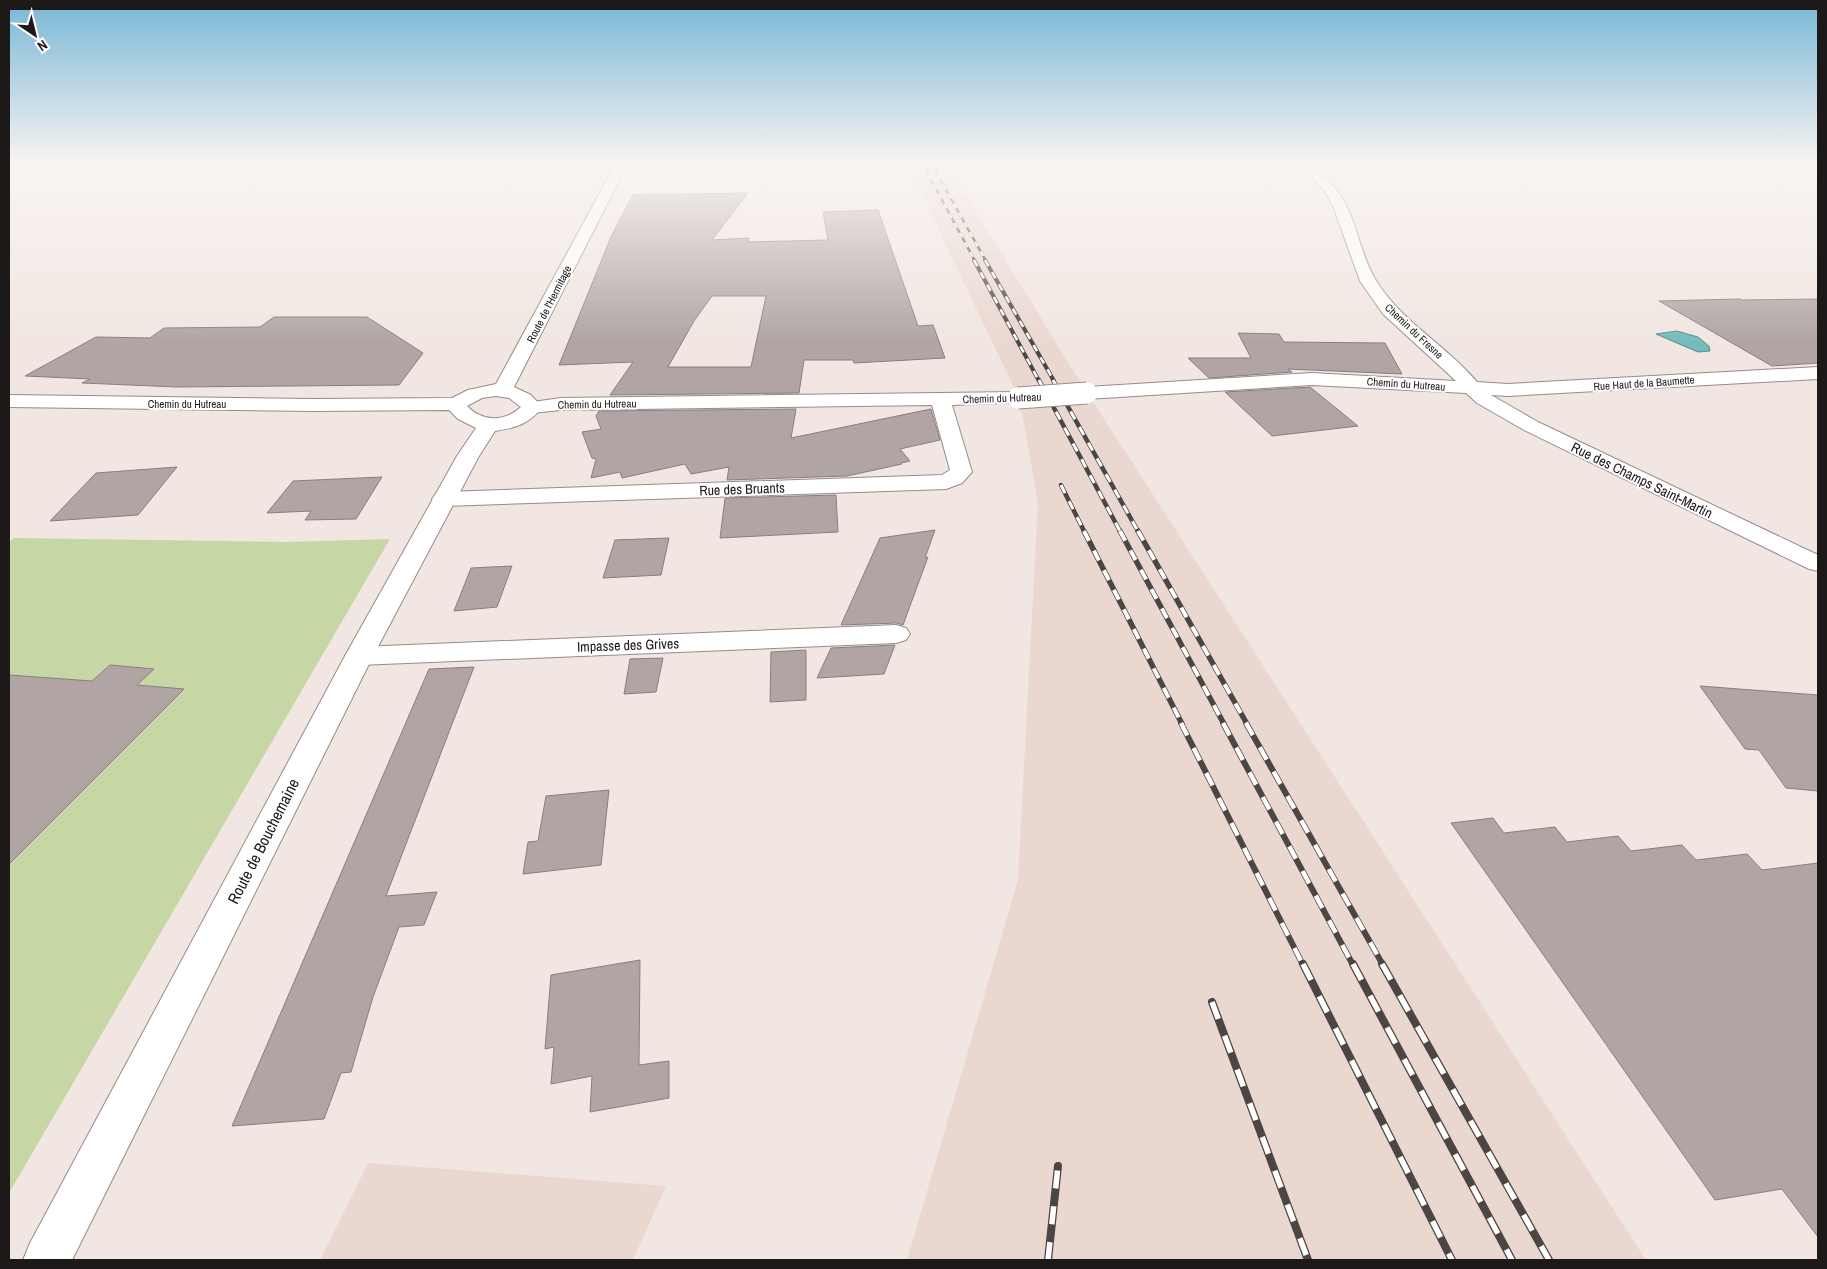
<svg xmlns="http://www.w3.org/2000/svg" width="1827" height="1269" viewBox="0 0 1827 1269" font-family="'Archivo Narrow',sans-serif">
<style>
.built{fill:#ead7d0}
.green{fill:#c6d6a4}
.water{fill:#74bcbc;stroke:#5a8b8b}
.building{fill:#b0a5a4;stroke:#887e7d;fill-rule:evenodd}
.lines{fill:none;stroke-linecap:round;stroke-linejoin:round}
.street-casing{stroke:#968c88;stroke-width:2}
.secondary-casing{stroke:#968c88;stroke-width:2}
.street{fill:#fff;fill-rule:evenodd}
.secondary{fill:#fff;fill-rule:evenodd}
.rail-far5-casing{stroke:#4b4644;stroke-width:2.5}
.rail-far4-casing{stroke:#4b4644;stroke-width:4}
.rail-far3-casing{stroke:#4b4644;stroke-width:4.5}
.rail-far2-casing{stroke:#4b4644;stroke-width:5.5}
.rail-far1-casing{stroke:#4b4644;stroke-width:6}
.rail-casing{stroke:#4b4644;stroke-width:8}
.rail-far5{stroke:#fff;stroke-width:2;stroke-dasharray:5.5;stroke-linecap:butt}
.rail-far4{stroke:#fff;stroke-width:2.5;stroke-dasharray:7;stroke-linecap:butt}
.rail-far3{stroke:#fff;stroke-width:3;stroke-dasharray:9;stroke-linecap:butt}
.rail-far2{stroke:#fff;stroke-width:4;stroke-dasharray:11;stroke-linecap:butt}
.rail-far1{stroke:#fff;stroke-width:4.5;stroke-dasharray:14;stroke-linecap:butt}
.rail{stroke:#fff;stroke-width:5.5;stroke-dasharray:18;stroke-linecap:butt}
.street-bridge-casing{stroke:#968c88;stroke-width:23;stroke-linecap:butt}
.street-bridge{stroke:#fff;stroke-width:21}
.labels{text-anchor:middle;stroke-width:4;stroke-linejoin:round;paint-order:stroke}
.far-street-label{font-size:11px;fill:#1d1918;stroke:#fff}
.street-label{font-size:14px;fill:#1d1918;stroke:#fff}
.near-street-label{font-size:16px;fill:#1d1918;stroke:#fff}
</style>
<rect width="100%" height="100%" fill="#f1e6e1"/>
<path class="built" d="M 908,165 L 947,165 L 1085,390 L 1017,394 Z
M 1090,397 L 1646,1260 L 907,1260 L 1018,880 L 1038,503 L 1020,401 Z
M 368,1163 L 666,1186 L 633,1260 L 320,1260 Z"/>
<path class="green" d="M 14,538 L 287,542 L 390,539 L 9,1193 L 9,542 Z"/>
<path class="water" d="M 1677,331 L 1698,337 L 1709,346 L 1710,351 L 1698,352 L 1656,334 Z"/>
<path class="building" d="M 748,193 L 712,240 L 749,238 L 748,242 L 828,240 L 823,212 L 878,210 L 918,326 L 933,325 L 945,358 L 854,363 L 853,360 L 804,360 L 799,393 L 610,395 L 633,362 L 559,365 L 611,237 L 633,195 ZM 712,296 L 766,296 L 751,367 L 668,367 L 694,321 Z
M 1740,299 L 1742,300 L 1818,299 L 1818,363 L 1772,366 L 1659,301 Z
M 274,317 L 367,317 L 423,353 L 399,385 L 177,387 L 82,383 L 90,379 L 25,376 L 96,337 L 150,338 L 164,328 L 260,327 Z
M 1238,333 L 1279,334 L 1284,342 L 1385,343 L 1402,374 L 1288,369 L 1292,372 L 1209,378 L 1188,358 L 1251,358 Z
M 1310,387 L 1358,426 L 1272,436 L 1225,392 Z
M 796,409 L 791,438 L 931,409 L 940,440 L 900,449 L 910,461 L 901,463 L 902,464 L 847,476 L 727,480 L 729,467 L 691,474 L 685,464 L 622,478 L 620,472 L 591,478 L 596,459 L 592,458 L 582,432 L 601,429 L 596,416 L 599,411 Z
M 177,467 L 138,515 L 50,521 L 96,473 Z
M 382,477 L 356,519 L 305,520 L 311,511 L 267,513 L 293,481 Z
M 836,495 L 838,532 L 720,538 L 725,498 Z
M 935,530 L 925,558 L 928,557 L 903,625 L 896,623 L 841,625 L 880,538 Z
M 669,538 L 661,575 L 603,578 L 615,540 Z
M 512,566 L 497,607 L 454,611 L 471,568 Z
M 895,645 L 884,674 L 817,678 L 831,648 Z
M 806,650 L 806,700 L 770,702 L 771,652 Z
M 663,658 L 656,692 L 624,694 L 630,659 Z
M 110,665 L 154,669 L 137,685 L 184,689 L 9,864 L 9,675 L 92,681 Z
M 474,667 L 386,896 L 437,892 L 424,925 L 399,927 L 373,997 L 351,1072 L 341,1073 L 324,1119 L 232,1126 L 429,669 Z
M 1700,686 L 1818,695 L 1818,791 L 1786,788 L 1759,750 L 1745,749 Z
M 609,790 L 601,865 L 523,874 L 528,842 L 538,841 L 546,796 Z
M 1493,818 L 1504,833 L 1555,827 L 1567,842 L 1618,836 L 1631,851 L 1682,845 L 1696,860 L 1747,854 L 1762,870 L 1818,863 L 1818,1237 L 1782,1189 L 1715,1200 L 1451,823 Z
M 640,960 L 639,1065 L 669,1061 L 669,1098 L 590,1112 L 592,1076 L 551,1084 L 554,1047 L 545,1049 L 551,975 Z"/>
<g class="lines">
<g class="street-casing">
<path id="street" d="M 1301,165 L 1314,165 C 1326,178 1339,190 1347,207 C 1358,230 1363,261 1377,282 C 1402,322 1447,346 1477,382 L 1508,384 L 1818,367 L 1818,379 L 1508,396 L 1491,395 L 1538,422 L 1818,555 L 1818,571 L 1809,569 L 1524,430 L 1477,403 L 1466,393 L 1312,385 L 1087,399 L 1080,397 L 1077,393 L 1080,389 L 1087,387 L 1312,373 L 1456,381 L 1383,314 L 1360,281 L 1333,206 L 1324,190 Z
M 1018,392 L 1025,394 L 1028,398 L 1025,402 L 952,405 L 972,472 L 962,483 L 946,489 L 444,506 L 436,504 L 432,499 L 436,494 L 444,492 L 942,475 L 950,470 L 932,405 L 561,410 L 532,413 L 525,411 L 522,407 L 525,403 L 561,398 Z
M 896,625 L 906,628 L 910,634 L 906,640 L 896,643 L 359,665 L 349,662 L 345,656 L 349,650 L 359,647 Z"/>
</g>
<g class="secondary-casing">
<path id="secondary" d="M 615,165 L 627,165 L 514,387 L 531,395 L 542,407 C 530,424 515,428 495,431 L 479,456 L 373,656 L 72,1260 L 23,1260 L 30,1243 L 345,656 L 457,456 L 476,428 L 458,419 L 449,410 L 313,411 L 9,407 L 9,395 L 313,399 L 452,398 L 468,390 L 496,384 ZM 496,396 L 509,398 L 521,407 C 505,422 482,422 467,406 L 482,398 Z"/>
</g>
<use href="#street" class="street"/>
<use href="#secondary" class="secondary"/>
<g class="rail-far5-casing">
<path id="rail-far5" d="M 923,165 L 975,261
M 932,165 L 986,261"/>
</g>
<g class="rail-far4-casing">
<path id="rail-far4" d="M 974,260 L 1039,381
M 985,260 L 1054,381"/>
</g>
<g class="rail-far3-casing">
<path id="rail-far3" d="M 1039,380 L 1121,533
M 1053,380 L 1139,533
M 1061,485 L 1085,533"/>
</g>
<g class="rail-far2-casing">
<path id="rail-far2" d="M 1084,531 L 1182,724
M 1120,531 L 1224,724
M 1138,531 L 1247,724"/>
</g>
<g class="rail-far1-casing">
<path id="rail-far1" d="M 1181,723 L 1303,965
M 1223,723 L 1353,965
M 1246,723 L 1383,965"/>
</g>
<g class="rail-casing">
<path id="rail" d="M 1303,964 L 1452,1260
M 1353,964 L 1512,1260
M 1382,964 L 1549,1260
M 1212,1002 L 1308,1260
M 1048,1260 L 1058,1166"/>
</g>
<use href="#rail-far5" class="rail-far5"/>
<use href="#rail-far4" class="rail-far4"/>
<use href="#rail-far3" class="rail-far3"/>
<use href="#rail-far2" class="rail-far2"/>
<use href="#rail-far1" class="rail-far1"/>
<use href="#rail" class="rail"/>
<g class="street-bridge-casing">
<path id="street-bridge" d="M 1018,398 L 1087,393"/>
</g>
<use href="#street-bridge" class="street-bridge"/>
</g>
<linearGradient id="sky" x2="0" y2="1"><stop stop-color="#79b7d6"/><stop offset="0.48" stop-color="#f9f4f2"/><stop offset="1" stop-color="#f9f4f2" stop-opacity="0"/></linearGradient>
<rect width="1827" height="343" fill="url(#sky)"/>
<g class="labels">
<g class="far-street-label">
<text transform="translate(549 304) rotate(-63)" y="4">Route de l'Hermitage</text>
<text transform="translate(1414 331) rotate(43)" y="4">Chemin du Fresne</text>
<text transform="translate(1644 383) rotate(-4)" y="4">Rue Haut de la Baumette</text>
<text transform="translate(1406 384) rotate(4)" y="4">Chemin du Hutreau</text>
<text transform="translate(1002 398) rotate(-2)" y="4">Chemin du Hutreau</text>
<text x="187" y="408">Chemin du Hutreau</text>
<text transform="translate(597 404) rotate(-1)" y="4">Chemin du Hutreau</text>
</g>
<g class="street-label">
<text transform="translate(1642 480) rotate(26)" y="5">Rue des Champs Saint-Martin</text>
<text transform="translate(742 489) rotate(-2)" y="5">Rue des Bruants</text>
<text transform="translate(628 645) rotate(-2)" y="5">Impasse des Grives</text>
</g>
<g class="near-street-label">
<text transform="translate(263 841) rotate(-63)" y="6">Route de Bouchemaine</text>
</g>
</g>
<rect width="1827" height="1269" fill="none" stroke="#1d1918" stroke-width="20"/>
<g transform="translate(35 35) rotate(145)" stroke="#ffffff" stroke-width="4" paint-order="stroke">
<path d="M0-4L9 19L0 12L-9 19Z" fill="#1d1918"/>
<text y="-8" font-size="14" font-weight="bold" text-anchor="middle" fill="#1d1918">N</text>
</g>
</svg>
